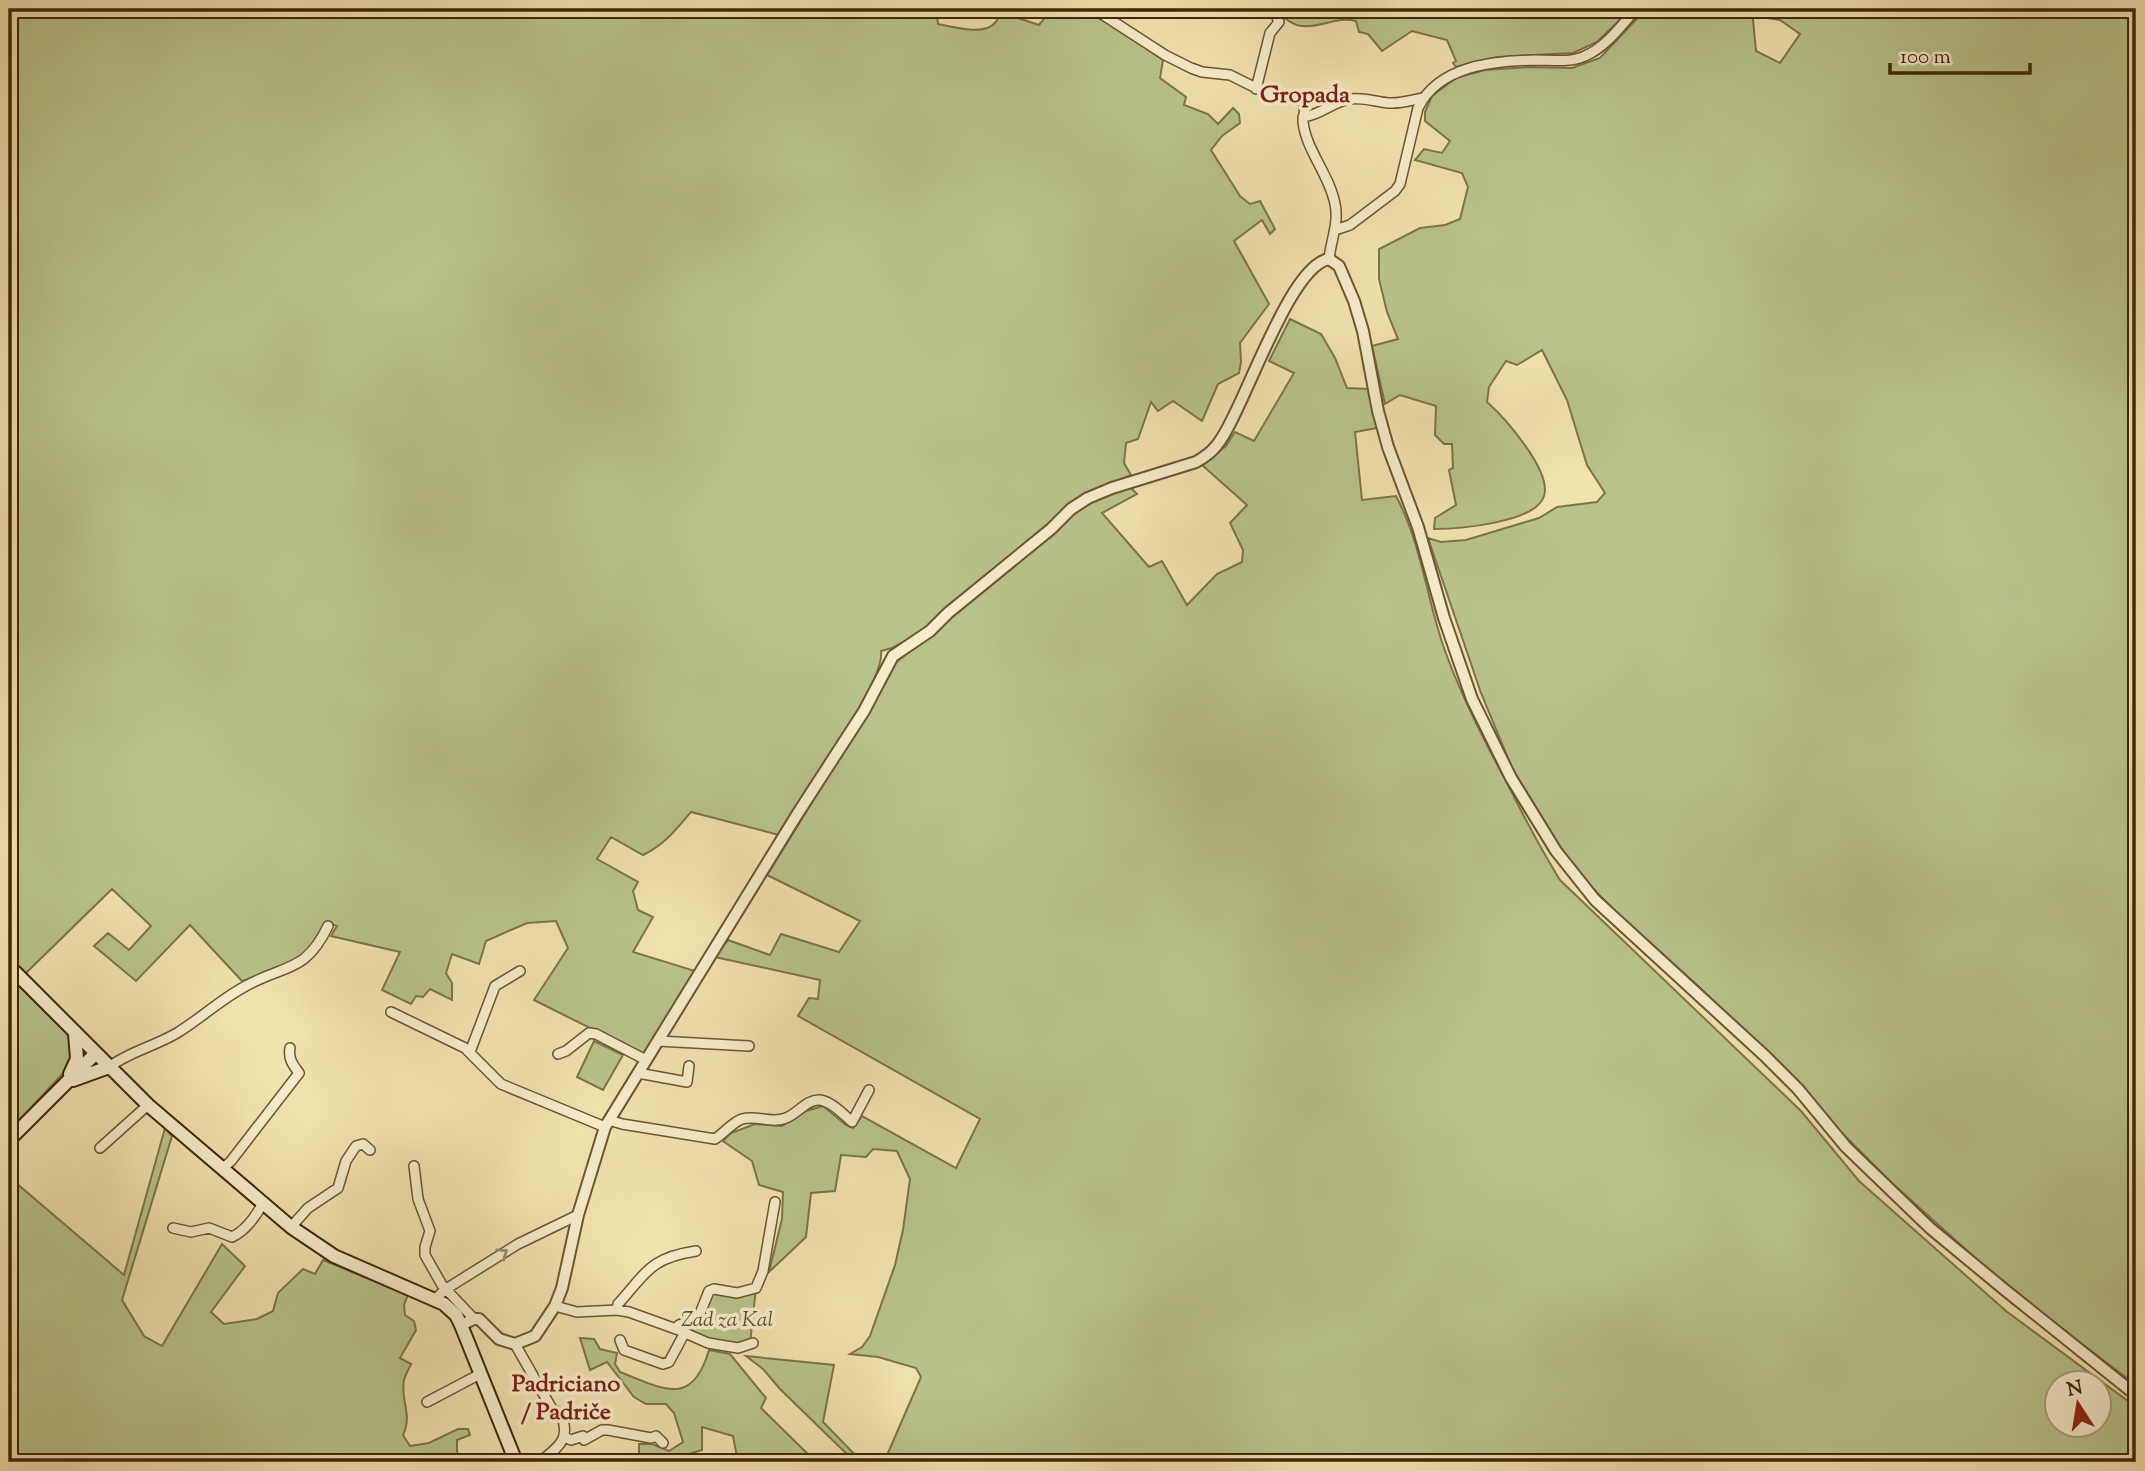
<svg xmlns="http://www.w3.org/2000/svg" width="2145" height="1471" viewBox="0 0 2145 1471" font-family="'Sorts Mill Goudy',serif">
<style>
.green{fill:#b8c38b;stroke:#7c7448;stroke-width:2;fill-rule:evenodd}
.lines{fill:none;stroke-linecap:round;stroke-linejoin:round}
.minor-casing{stroke:#6c5530;stroke-width:12}
.tertiary-casing{stroke:#6c5530;stroke-width:14}
.secondary-casing{stroke:#402606;stroke-width:16}
.minor{stroke:#f6ecca;stroke-width:9}
.tertiary{stroke:#f6ecca;stroke-width:10}
.secondary{stroke:#f6ecca;stroke-width:12}
.oneway{stroke:#9b8968}
.labels{text-anchor:middle;stroke-width:7;stroke-linejoin:round;paint-order:stroke}
.park-label{font-size:21px;font-style:italic;fill:#5e4d27;stroke:#f6ecca}
.quarter-label{font-size:24px;font-weight:bold;fill:#7a1f14;stroke:#f6ecca}
</style>
<rect width="100%" height="100%" fill="#f1e2ae"/>
<filter id="stains"><feTurbulence type="fractalNoise" baseFrequency=".00286" numOctaves="4"/><feColorMatrix values="0 0 0 0 .2 0 0 0 0 .09 0 0 0 0 .02 0 0 0 .5 -.17"/></filter>
<radialGradient id="worn" r=".72"><stop offset=".6" stop-color="#630" stop-opacity="0"/><stop offset="1" stop-color="#630" stop-opacity=".3"/></radialGradient>
<path class="green" d="M 9,9 L 936,9 L 938,24 C 953,27 984,36 995,23 C 998,20 999,15 1000,12 L 1039,25 L 1052,9 L 1075,9 L 1105,20 L 1163,60 L 1160,78 L 1186,97 L 1184,105 L 1208,114 L 1218,124 L 1233,108 L 1239,114 L 1240,123 L 1222,136 L 1211,150 L 1240,196 L 1250,204 L 1260,201 L 1275,229 L 1270,234 L 1262,220 L 1234,241 L 1269,304 L 1240,343 L 1241,362 L 1239,373 L 1218,384 L 1202,421 L 1173,401 L 1158,411 L 1151,402 L 1138,439 L 1126,443 L 1124,463 L 1131,475 L 1084,495 L 924,631 L 892,648 L 881,651 C 886,682 799,803 779,835 L 691,812 C 676,830 664,845 643,855 L 611,837 L 597,859 L 638,882 L 633,891 L 638,910 L 653,917 L 633,952 L 695,971 L 645,1053 L 640,1053 L 534,1000 L 568,948 L 556,921 L 527,923 L 486,941 L 479,964 L 452,954 L 446,973 L 452,983 L 452,1000 L 430,989 L 423,997 L 416,996 L 411,1004 L 382,990 L 400,952 L 331,936 L 337,926 L 326,922 C 311,962 279,969 242,981 L 190,925 L 136,981 L 94,946 L 108,933 L 129,950 L 151,926 L 112,889 L 25,974 L 9,957 Z
M 1273,9 L 1631,9 L 1597,42 L 1573,53 L 1498,57 L 1456,67 L 1453,63 L 1456,61 L 1447,40 L 1412,31 L 1382,51 L 1368,34 L 1359,32 L 1356,21 C 1337,16 1321,28 1303,26 C 1292,26 1281,15 1273,9 Z
M 1646,9 L 1752,9 L 1756,51 L 1780,63 L 1800,34 L 1780,20 L 1760,17 L 1761,9 L 2136,9 L 2136,1385 L 2011,1290 L 1893,1184 L 1832,1123 L 1798,1081 L 1698,986 L 1612,908 L 1573,868 L 1512,768 L 1481,693 L 1428,538 L 1441,542 L 1466,540 L 1539,518 L 1557,507 L 1597,502 L 1605,493 L 1587,465 L 1567,400 L 1542,350 L 1517,365 L 1506,361 L 1489,387 L 1487,402 C 1505,418 1552,471 1544,496 C 1536,523 1457,529 1434,529 L 1435,518 L 1456,505 L 1449,470 L 1453,468 L 1452,444 L 1444,444 L 1435,435 L 1436,406 L 1400,395 L 1385,404 L 1372,346 L 1398,339 L 1387,312 L 1379,279 L 1379,249 L 1420,228 L 1445,225 L 1460,219 L 1468,187 L 1462,173 L 1415,160 L 1424,149 L 1442,153 L 1450,141 L 1425,121 L 1425,112 L 1432,96 L 1456,78 L 1485,70 L 1528,67 L 1572,68 L 1600,58 Z
M 1290,319 L 1321,334 L 1335,358 L 1347,388 L 1369,389 L 1377,428 L 1355,432 L 1362,500 L 1396,496 C 1421,543 1426,595 1443,645 C 1459,692 1482,737 1506,781 C 1523,815 1540,848 1560,880 L 1801,1111 L 1859,1181 L 2006,1311 L 2136,1407 L 2136,1462 L 884,1462 L 921,1377 L 916,1368 L 878,1357 L 850,1354 L 862,1347 L 870,1336 L 895,1265 L 903,1230 L 910,1179 L 897,1151 L 873,1149 L 866,1157 L 841,1155 L 835,1191 L 811,1193 L 806,1237 L 769,1272 L 782,1219 L 783,1192 L 759,1185 L 752,1161 L 723,1141 L 731,1133 L 755,1124 L 782,1126 L 806,1111 L 823,1106 L 846,1125 L 853,1128 L 862,1116 L 956,1168 L 980,1119 L 798,1016 L 809,998 L 818,999 L 820,980 L 715,957 L 728,940 L 770,955 L 781,934 L 839,952 L 860,921 L 767,875 L 873,704 L 895,663 L 931,635 L 1074,512 L 1100,496 L 1130,487 L 1137,494 L 1102,513 L 1149,567 L 1162,561 L 1187,605 L 1217,574 L 1242,562 L 1243,550 L 1230,523 L 1247,505 L 1202,465 L 1226,446 L 1235,432 L 1254,441 L 1294,373 L 1269,361 ZM 2058,1384 L 2100,1384 L 2100,1426 L 2058,1426 Z
M 9,973 L 65,1030 C 73,1044 73,1054 68,1068 L 9,1131 Z
M 594,1041 L 623,1055 L 603,1090 L 577,1077 Z
M 165,1128 L 172,1136 L 122,1300 L 144,1336 L 162,1346 L 222,1244 L 245,1266 L 211,1312 L 224,1324 L 257,1319 L 273,1311 L 278,1293 L 303,1269 L 315,1274 L 323,1260 L 408,1295 L 404,1305 L 405,1315 L 414,1321 L 416,1330 L 400,1358 L 411,1364 C 409,1369 405,1375 404,1380 C 400,1401 413,1414 403,1435 L 410,1446 L 429,1443 L 458,1429 L 468,1429 L 470,1435 L 457,1440 L 457,1451 L 461,1462 L 9,1462 L 9,1177 L 124,1275 Z
M 756,1288 L 750,1344 L 708,1343 L 679,1325 L 693,1320 L 709,1291 Z
M 580,1338 L 594,1339 L 600,1349 L 617,1353 L 615,1364 L 620,1372 C 664,1389 692,1408 709,1350 L 730,1354 L 766,1398 L 761,1408 L 816,1462 L 738,1462 L 733,1436 L 702,1427 L 702,1450 L 679,1457 L 679,1462 L 639,1462 L 639,1444 L 652,1444 L 669,1451 L 683,1442 L 674,1413 L 666,1404 L 646,1404 L 634,1397 L 607,1362 L 590,1370 Z
M 746,1356 L 834,1365 L 823,1422 L 862,1462 L 855,1462 L 780,1389 L 763,1369 Z"/>
<g class="lines">
<g class="minor-casing">
<path id="minor" d="M 1094,9 L 1165,55 L 1191,68 L 1202,72 L 1230,75 L 1270,95 L 1301,100 L 1305,105 C 1305,111 1303,117 1303,122 C 1306,150 1330,176 1335,204 C 1339,223 1331,240 1329,259
M 1256,89 L 1270,33 L 1279,22 L 1275,13 L 1268,9
M 1303,117 C 1322,115 1333,101 1350,99 C 1364,97 1376,102 1389,103 C 1400,104 1412,100 1423,98
M 1335,230 L 1350,225 L 1395,191 L 1400,184 L 1418,108 C 1439,65 1494,61 1536,60 C 1552,60 1570,63 1585,56 C 1606,47 1621,26 1636,9
M 391,1012 L 465,1048 L 501,1084 L 605,1127
M 658,1041 L 749,1046
M 470,1052 L 495,986 L 520,971
M 558,1054 L 566,1051 L 589,1033 L 596,1034 L 646,1060
M 109,1067 C 129,1052 155,1046 177,1033 C 200,1019 220,1000 244,987 C 284,964 305,974 328,926
M 638,1073 L 687,1082 L 689,1066
M 609,1120 L 622,1124 L 715,1139 C 724,1133 733,1122 742,1119 C 757,1115 772,1124 786,1118 C 797,1114 807,1099 820,1100 C 832,1102 843,1114 852,1122 L 869,1090
M 100,1148 L 148,1105
M 414,1166 L 418,1199 L 430,1231 L 425,1247 L 425,1255 L 442,1285 L 474,1319
M 222,1169 L 231,1161 L 299,1073 C 293,1065 288,1059 290,1048
M 291,1227 L 308,1208 L 338,1188 L 346,1161 L 356,1146 L 363,1144 L 370,1150
M 173,1228 L 191,1232 L 209,1228 L 232,1237 C 245,1231 256,1216 263,1203
M 435,1299 L 446,1289 L 518,1244 L 578,1215
M 555,1306 L 577,1312 L 617,1310 L 629,1312 L 676,1329 L 708,1343 L 738,1348 L 753,1343
M 617,1310 L 618,1304 C 647,1272 650,1258 696,1251
M 676,1329 L 679,1325 L 699,1316 L 709,1291 L 714,1289 L 737,1293 L 756,1288 L 763,1271 L 775,1202
M 620,1340 L 624,1350 L 663,1364 L 669,1362 L 684,1334
M 515,1344 L 552,1409 L 561,1414 C 571,1440 559,1446 540,1462
M 427,1402 L 480,1374
M 565,1437 L 571,1440 L 583,1436 L 584,1440 L 602,1430 L 608,1430 L 651,1438 L 656,1436 L 663,1443"/>
</g>
<g class="tertiary-casing">
<path id="tertiary" d="M 461,1325 L 474,1319 L 479,1319 L 499,1339 L 515,1344 L 535,1336 L 555,1306 L 562,1288 L 578,1215 L 605,1127 L 798,813 L 864,711 L 893,656 L 930,631 L 948,613 L 1051,529 L 1071,509 L 1088,498 L 1112,488 L 1196,462 C 1203,458 1211,453 1217,445 C 1244,411 1288,266 1329,259 L 1339,266 L 1354,301 L 1363,331 L 1378,411 L 1388,447 L 1418,527 L 1444,618 L 1472,699 L 1511,778 L 1556,851 L 1595,900 L 1765,1056 L 1798,1089 L 1846,1147 L 1930,1228 L 2005,1290 L 2136,1395"/>
</g>
<g class="secondary-casing">
<path id="secondary" d="M 9,966 L 148,1105 L 291,1227 L 334,1256 L 444,1304 L 456,1315 L 461,1325 L 516,1462
M 70,1074 L 77,1059 L 75,1033
M 73,1080 L 109,1067
M 9,1140 L 96,1053"/>
</g>
<use href="#minor" class="minor"/>
<use href="#tertiary" class="tertiary"/>
<use href="#secondary" class="secondary"/>
</g>
<defs><path id="oneway-chevron" d="M-2-3.5L2.5 0L-2 3.5" fill="none" stroke-width="1.6" stroke-linecap="round" stroke-linejoin="round" transform="scale(1.75)"/></defs>
<use class="oneway" href="#oneway-chevron" transform="translate(503 1253) rotate(-34)"/>
<g class="labels">
<g class="park-label">
<text x="727" y="1326">Zad za Kal</text>
</g>
<g class="quarter-label">
<text x="1305" y="102">Gropada</text>
<text x="566" y="1391">Padriciano<tspan x="566" dy="28">/ Padriče</tspan></text>
</g>
</g>
<rect width="2145" height="1471" fill="none" stroke="#f1e2ae" stroke-width="35"/>
<rect x="10" y="10" width="2124" height="1450" fill="none" stroke="#402606" stroke-width="3.5"/>
<rect x="18" y="18" width="2110" height="1436" fill="none" stroke="#402606" stroke-width="2"/>
<g transform="translate(2078 1404) rotate(348)"><circle r="33" fill="#f6ecca" stroke="#ad9d7c" stroke-width="2"/>
<path d="M0-5L12 26L0 18L-12 26Z" fill="#8f2418"/>
<text y="-10" font-size="19" font-weight="bold" text-anchor="middle" fill="#402606">N</text>
</g>
<path d="M1890 63v10h140v-10" fill="none" stroke="#402606" stroke-width="3.5"/>
<text x="1900" y="63" font-size="21" fill="#402606" stroke="#f6ecca" stroke-width="5" paint-order="stroke">100 m</text>
<rect width="100%" height="100%" filter="url(#stains)"/>
<rect width="100%" height="100%" fill="url(#worn)"/>
</svg>
